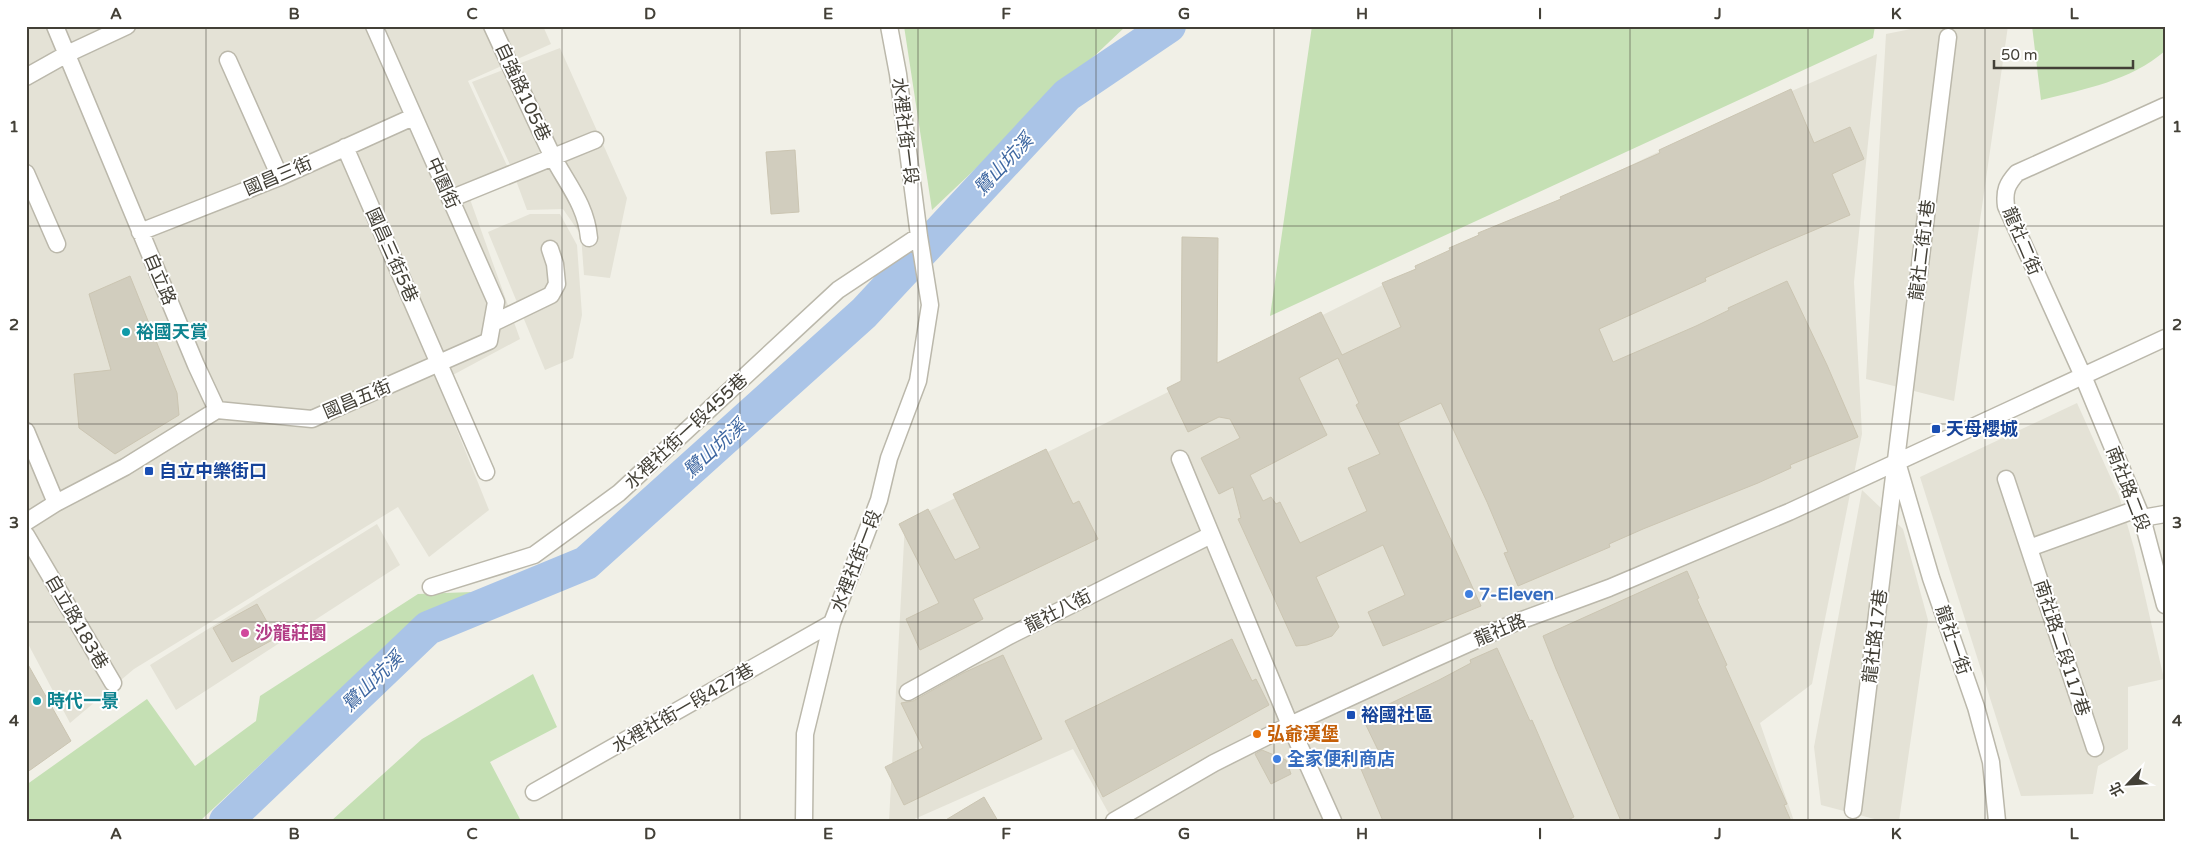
<svg xmlns="http://www.w3.org/2000/svg" width="2191" height="847" viewBox="0 0 2191 847" font-family="'Varela Round','Noto Sans TC',sans-serif">
<style>
.residential{fill:#e4e2d6}
.green{fill:#c5e0b4}
.lines{fill:none;stroke-linecap:round;stroke-linejoin:round}
.river{stroke:#aac4e7;stroke-width:34}
.building{fill:#d1cdbe;stroke:#cbc5b2;fill-rule:evenodd}
.street-casing{stroke:#bbb8ab;stroke-width:19}
.street{stroke:#fff;stroke-width:16}
.grid{fill:none;stroke:#434037;stroke-width:1;stroke-opacity:0.55}
.culture-dot{fill:#0f9aa8;stroke:#fff;stroke-width:2}
.transit-dot{fill:#1a4fb4;stroke:#fff;stroke-width:2}
.shop-dot{fill:#3f7fe0;stroke:#fff;stroke-width:2}
.hotel-dot{fill:#d1479c;stroke:#fff;stroke-width:2}
.food-dot{fill:#e8710a;stroke:#fff;stroke-width:2}
.labels{text-anchor:middle;stroke-width:4;stroke-linejoin:round;paint-order:stroke}
.street-label{font-size:18px;fill:#434037;stroke:#fff}
.culture-label{font-size:18px;font-weight:bold;fill:#0d838f;stroke:#fff;text-anchor:start}
.transit-label{font-size:18px;font-weight:bold;fill:#164399;stroke:#fff;text-anchor:start}
.shop-label{font-size:18px;font-weight:bold;fill:#366cbe;stroke:#fff;text-anchor:start}
.hotel-label{font-size:18px;font-weight:bold;fill:#b23c85;stroke:#fff;text-anchor:start}
.food-label{font-size:18px;font-weight:bold;fill:#c56008;stroke:#fff;text-anchor:start}
.water-label{font-size:19px;font-style:italic;fill:#3e67a1;stroke:#fff}
.neatline{fill:none;stroke:#434037;stroke-width:2}
.grid-label{font-size:16px;text-anchor:middle;font-weight:bold;fill:#434037}
</style>
<rect width="100%" height="100%" fill="#f1f0e7"/>
<path class="residential" d="M 26,26 L 543,26 L 551,44 L 468,81 L 509,170 L 466,188 L 520,339 L 438,383 L 489,510 L 429,557 L 398,507 L 134,669 L 70,723 L 26,640 Z
M 1926,26 L 2008,26 L 1954,401 L 1866,379 L 1886,34 Z
M 560,48 L 627,198 L 610,278 L 584,275 L 581,235 L 563,209 L 527,210 L 511,167 L 472,82 Z
M 1877,54 L 1854,282 L 1862,434 L 1812,684 L 1760,723 L 1794,821 L 1113,821 L 1073,749 L 910,821 L 889,821 L 905,523 L 1437,258 L 1725,120 Z
M 530,214 L 560,214 L 577,245 L 582,315 L 573,358 L 545,370 L 488,232 Z
M 2077,403 L 2119,496 L 2134,548 L 2164,679 L 2128,687 L 2128,749 L 2098,766 L 2093,794 L 2021,796 L 1920,477 Z
M 1862,490 L 1903,529 L 1928,620 L 1899,821 L 1882,821 L 1821,805 L 1814,747 Z
M 377,524 L 400,565 L 176,710 L 150,665 Z"/>
<path class="green" d="M 904,26 L 1126,26 L 932,210 Z
M 1312,26 L 1875,26 L 1873,38 L 1270,316 Z
M 2032,26 L 2165,26 L 2165,51 C 2130,81 2085,89 2041,100 Z
M 472,592 L 417,618 L 200,821 L 26,821 L 26,785 L 147,699 L 195,766 L 256,721 L 260,696 L 418,594 Z
M 533,674 L 557,727 L 490,762 L 521,821 L 331,821 L 422,739 Z"/>
<g class="lines">
<path class="river" d="M 226,821 L 428,628 L 586,563 L 864,313 L 1067,95 L 1169,26"/>
</g>
<path class="building" d="M 1791,89 L 1814,143 L 1850,127 L 1864,159 L 1832,174 L 1850,215 L 1772,248 L 1705,278 L 1706,281 L 1599,329 L 1613,362 L 1696,326 L 1729,310 L 1728,308 L 1787,281 L 1827,365 L 1858,437 L 1790,465 L 1791,468 L 1758,483 L 1643,529 L 1609,544 L 1610,547 L 1518,586 L 1504,553 L 1508,552 L 1487,502 L 1441,403 L 1398,423 L 1481,606 L 1383,646 L 1368,612 L 1405,595 L 1383,545 L 1316,577 L 1339,627 L 1332,636 L 1307,645 L 1296,646 L 1238,519 L 1241,518 L 1233,487 L 1219,494 L 1201,458 L 1240,438 L 1230,419 L 1219,417 L 1188,432 L 1167,388 L 1181,381 L 1182,237 L 1218,238 L 1217,363 L 1321,312 L 1342,355 L 1401,327 L 1382,283 L 1416,269 L 1415,266 L 1450,250 L 1449,248 L 1479,235 L 1478,233 L 1561,199 L 1560,197 L 1660,153 L 1659,150 ZM 1338,358 L 1359,403 L 1356,405 L 1380,454 L 1348,468 L 1367,511 L 1300,543 L 1280,502 L 1276,504 L 1271,497 L 1263,501 L 1250,475 L 1327,435 L 1299,378 Z
M 795,150 L 799,212 L 771,214 L 766,152 Z
M 130,276 L 177,393 L 179,415 L 115,454 L 79,428 L 74,374 L 111,370 L 89,294 Z
M 1046,449 L 1073,504 L 1079,501 L 1098,539 L 973,599 L 983,619 L 920,650 L 906,619 L 939,603 L 899,524 L 928,509 L 955,560 L 980,548 L 953,494 Z
M 1687,571 L 1699,598 L 1697,599 L 1727,665 L 1725,666 L 1787,804 L 1784,805 L 1791,821 L 1621,821 L 1556,669 L 1543,636 Z
M 257,604 L 276,638 L 232,662 L 213,628 Z
M 1232,639 L 1252,681 L 1256,679 L 1269,705 L 1103,797 L 1065,721 Z
M 1497,648 L 1530,721 L 1532,720 L 1574,817 L 1566,821 L 1383,821 L 1358,762 L 1379,752 L 1362,717 L 1439,680 L 1471,663 L 1470,660 Z
M 1003,655 L 1042,739 L 904,805 L 885,767 L 923,748 L 901,703 L 913,701 L 963,673 Z
M 26,661 L 71,741 L 26,773 Z
M 1262,750 L 1286,760 L 1291,774 L 1271,784 L 1255,754 Z
M 984,797 L 998,821 L 944,821 Z"/>
<g class="lines">
<g class="street-casing">
<path id="street" d="M 492,26 C 512,69 531,112 552,155 C 566,183 586,204 589,238
M 228,60 L 280,177
M 26,77 L 67,54 L 127,26
M 2165,106 L 2017,173 C 2007,184 2004,191 2006,206 L 2083,376 L 2142,518 L 2165,605
M 345,147 L 486,472
M 26,173 L 57,244
M 450,199 L 595,140
M 140,232 L 280,177 L 413,117
M 493,323 L 551,295 L 557,284 L 555,264 L 550,249
M 217,410 L 312,419 L 489,341 L 496,302 L 374,26
M 26,431 L 56,503
M 1180,459 L 1290,725 L 1333,821
M 1899,469 L 1931,578 L 1976,707 L 1991,762 L 1997,821
M 2006,479 L 2095,748
M 2142,518 L 2165,514
M 26,522 L 56,503 L 125,467 L 217,410 L 196,365 L 55,26
M 26,535 L 113,683
M 2029,548 L 2137,509
M 431,587 L 534,555 L 619,493 L 838,290 L 919,236
M 908,692 L 1009,636 L 1211,535
M 534,792 L 832,623
M 1853,810 L 1948,37
M 804,821 L 805,734 L 832,623 L 879,500 L 889,458 L 918,381 L 930,305 L 919,236 L 898,74 L 889,26
M 1114,821 L 1214,763 L 1290,725 L 1420,665 L 1514,623 L 1609,588 L 1789,512 L 2165,338"/>
</g>
<use href="#street" class="street"/>
</g>
<path class="grid" d="M 206,26 L 206,821M 384,26 L 384,821M 562,26 L 562,821M 740,26 L 740,821M 918,26 L 918,821M 1096,26 L 1096,821M 1274,26 L 1274,821M 1452,26 L 1452,821M 1630,26 L 1630,821M 1808,26 L 1808,821M 1985,26 L 1985,821M 26,226 L 2165,226M 26,424 L 2165,424M 26,622 L 2165,622"/>
<g class="culture-dot">
<circle cx="126" cy="332" r="5"/>
<circle cx="37" cy="701" r="5"/>
</g>
<g class="transit-dot">
<rect x="1931" y="424" width="10" height="10" rx="2.5"/>
<rect x="144" y="466" width="10" height="10" rx="2.5"/>
<rect x="1346" y="710" width="10" height="10" rx="2.5"/>
</g>
<g class="shop-dot">
<circle cx="1469" cy="594" r="5"/>
<circle cx="1277" cy="759" r="5"/>
</g>
<circle class="hotel-dot" cx="245" cy="633" r="5"/>
<circle class="food-dot" cx="1257" cy="734" r="5"/>
<g class="labels">
<g class="street-label">
<text transform="translate(523 92) rotate(65)" y="6">自強路105巷</text>
<text transform="translate(905 131) rotate(83)" y="6">水裡社街一段</text>
<text transform="translate(278 176) rotate(-23)" y="6">國昌三街</text>
<text transform="translate(443 183) rotate(66)" y="6">中園街</text>
<text transform="translate(2022 241) rotate(67)" y="6">龍社二街</text>
<text transform="translate(1922 250) rotate(-83)" y="6">龍社二街1巷</text>
<text transform="translate(392 255) rotate(66)" y="6">國昌三街5巷</text>
<text transform="translate(160 279) rotate(67)" y="6">自立路</text>
<text transform="translate(357 399) rotate(-23)" y="6">國昌五街</text>
<text transform="translate(686 431) rotate(-43)" y="6">水裡社街一段455巷</text>
<text transform="translate(2128 489) rotate(69)" y="6">南社路二段</text>
<text transform="translate(856 561) rotate(-69)" y="6">水裡社街一段</text>
<text transform="translate(1058 611) rotate(-27)" y="6">龍社八街</text>
<text transform="translate(77 622) rotate(60)" y="6">自立路183巷</text>
<text transform="translate(1500 630) rotate(-23)" y="6">龍社路</text>
<text transform="translate(1875 636) rotate(-83)" y="6">龍社路17巷</text>
<text transform="translate(1953 640) rotate(71)" y="6">龍社一街</text>
<text transform="translate(2062 648) rotate(72)" y="6">南社路二段117巷</text>
<text transform="translate(683 708) rotate(-30)" y="6">水裡社街一段427巷</text>
</g>
<g class="culture-label">
<text x="136" y="338">裕國天賞</text>
<text x="47" y="707">時代一景</text>
</g>
<g class="transit-label">
<text x="1946" y="435">天母櫻城</text>
<text x="159" y="477">自立中樂街口</text>
<text x="1361" y="721">裕國社區</text>
</g>
<g class="shop-label">
<text x="1479" y="600">7-Eleven</text>
<text x="1287" y="765">全家便利商店</text>
</g>
<g class="hotel-label">
<text x="255" y="639">沙龍莊園</text>
</g>
<g class="food-label">
<text x="1267" y="740">弘爺漢堡</text>
</g>
<g class="water-label">
<text transform="translate(1003 164) rotate(-47)" y="7">鷺山坑溪</text>
<text transform="translate(714 448) rotate(-42)" y="7">鷺山坑溪</text>
<text transform="translate(372 681) rotate(-44)" y="7">鷺山坑溪</text>
</g>
</g>
<rect width="2191" height="847" fill="none" stroke="#ffffff" stroke-width="55"/>
<g transform="translate(2128 784) rotate(245)" stroke="#ffffff" stroke-width="4" paint-order="stroke">
<path d="M0-4L9 19L0 12L-9 19Z" fill="#434037"/>
<text y="-8" font-size="14" font-weight="bold" text-anchor="middle" fill="#434037">北</text>
</g>
<path d="M1994 60v8h139v-8" fill="none" stroke="#434037" stroke-width="2.5"/>
<text x="2001" y="60" font-size="15" fill="#434037" stroke="#ffffff" stroke-width="4" paint-order="stroke">50 m</text>
<rect x="28" y="28" width="2136" height="792" class="neatline"/>
<g class="grid-label">
<text x="116" y="19">A</text>
<text x="294" y="19">B</text>
<text x="472" y="19">C</text>
<text x="650" y="19">D</text>
<text x="828" y="19">E</text>
<text x="1006" y="19">F</text>
<text x="1184" y="19">G</text>
<text x="1362" y="19">H</text>
<text x="1540" y="19">I</text>
<text x="1718" y="19">J</text>
<text x="1896" y="19">K</text>
<text x="2074" y="19">L</text>
<text x="14" y="132">1</text>
<text x="2177" y="132">1</text>
<text x="14" y="330">2</text>
<text x="2177" y="330">2</text>
<text x="14" y="528">3</text>
<text x="2177" y="528">3</text>
<text x="14" y="726">4</text>
<text x="2177" y="726">4</text>
<text x="116" y="839">A</text>
<text x="294" y="839">B</text>
<text x="472" y="839">C</text>
<text x="650" y="839">D</text>
<text x="828" y="839">E</text>
<text x="1006" y="839">F</text>
<text x="1184" y="839">G</text>
<text x="1362" y="839">H</text>
<text x="1540" y="839">I</text>
<text x="1718" y="839">J</text>
<text x="1896" y="839">K</text>
<text x="2074" y="839">L</text>
</g>
</svg>
